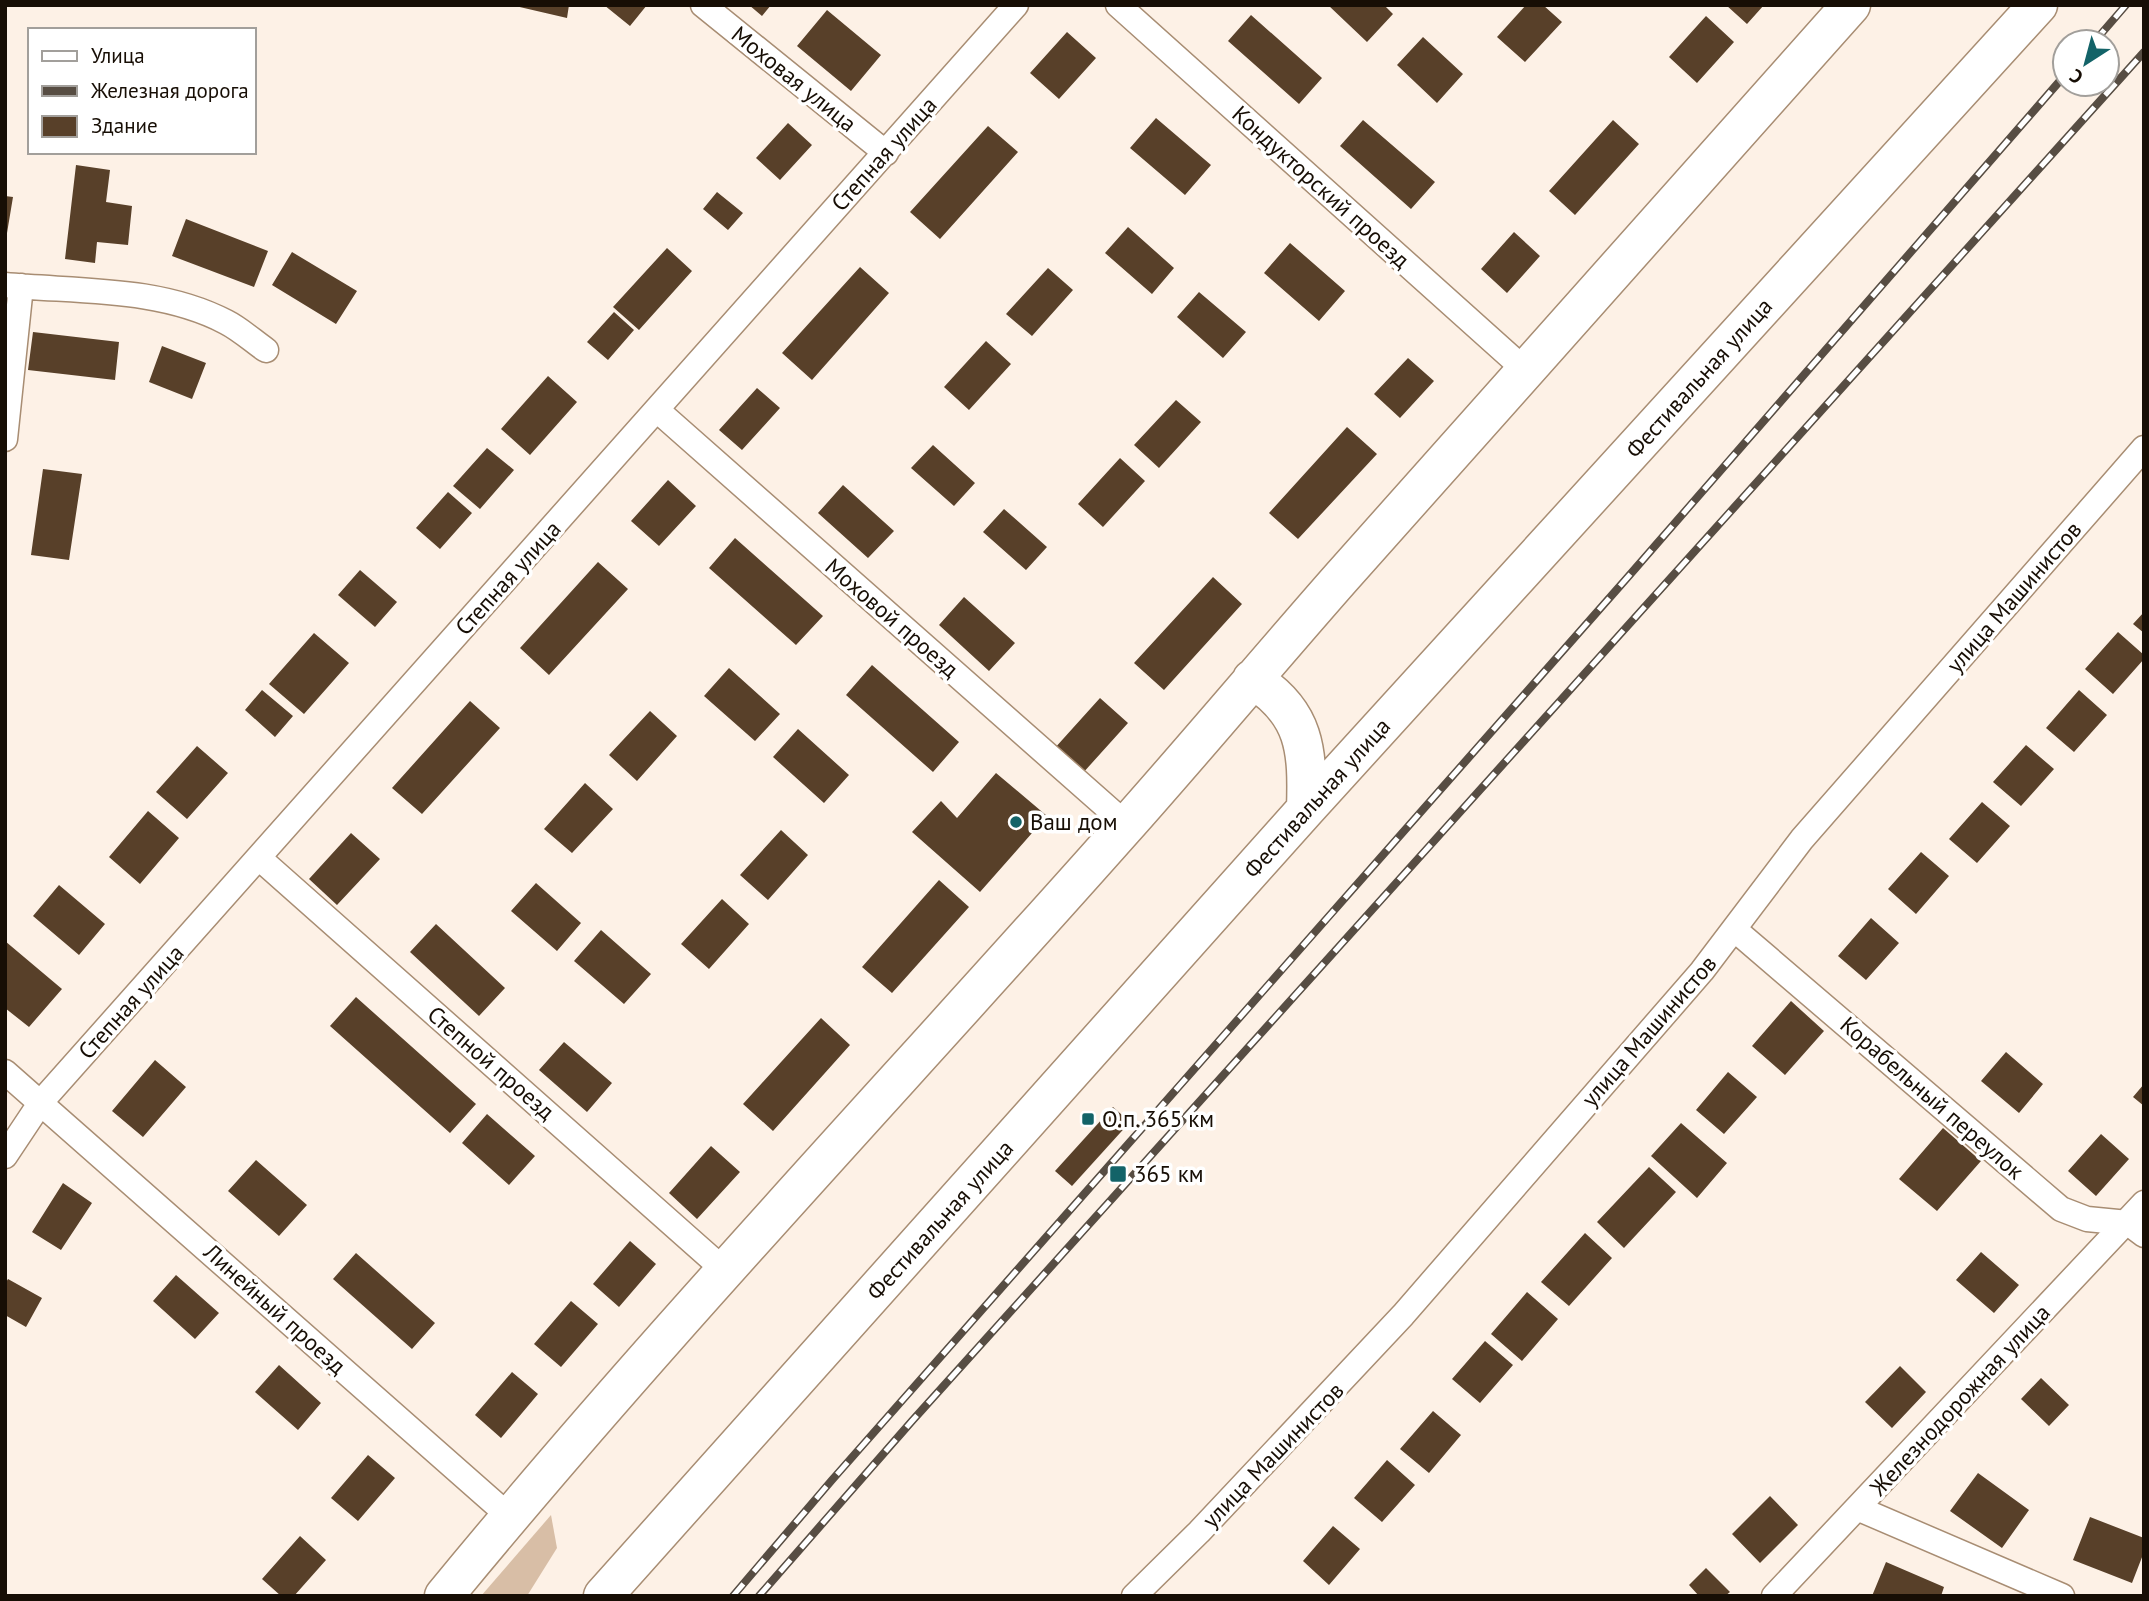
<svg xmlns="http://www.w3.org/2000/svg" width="2149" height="1601" viewBox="0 0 2149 1601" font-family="'PT Sans',sans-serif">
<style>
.green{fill:#d8bea6}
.building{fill:#584029}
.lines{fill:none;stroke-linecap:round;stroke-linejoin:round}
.minor-casing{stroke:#a88d73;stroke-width:27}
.primary-casing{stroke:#a88d73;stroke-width:41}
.minor{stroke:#fff;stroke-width:24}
.primary{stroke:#fff;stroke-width:38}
.rail-casing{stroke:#574d43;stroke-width:8}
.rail{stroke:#fff;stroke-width:5;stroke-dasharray:16;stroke-linecap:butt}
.poi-dot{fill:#136368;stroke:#fff;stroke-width:2.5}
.labels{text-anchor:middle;stroke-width:7;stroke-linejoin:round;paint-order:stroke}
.street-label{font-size:23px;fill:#170e05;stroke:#fff}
.poi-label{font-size:23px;fill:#170e05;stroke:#fff;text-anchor:start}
</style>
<rect width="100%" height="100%" fill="#fdf1e6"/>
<path class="green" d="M 551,1515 L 557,1548 L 527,1596 L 481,1596 Z"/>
<path class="building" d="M 511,5 L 569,5 L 567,18 Z
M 604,5 L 647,5 L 630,26 Z
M 749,5 L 771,5 L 762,16 Z
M 1328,5 L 1384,5 L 1393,14 L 1367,42 Z
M 1526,5 L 1543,5 L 1562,22 L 1525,62 L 1497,37 Z
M 1726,5 L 1764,5 L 1747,24 Z
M 827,10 L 881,55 L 851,91 L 797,46 Z
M 1251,15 L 1322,78 L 1299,104 L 1228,41 Z
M 1706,16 L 1734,42 L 1697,83 L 1669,57 Z
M 1067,32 L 1096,58 L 1059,99 L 1030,73 Z
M 1423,37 L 1463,74 L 1437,103 L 1397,65 Z
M 1156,118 L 1211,165 L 1185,195 L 1130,148 Z
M 1363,120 L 1435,182 L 1411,209 L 1340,146 Z
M 1613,120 L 1639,144 L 1575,215 L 1549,191 Z
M 788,123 L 812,145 L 780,180 L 756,158 Z
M 988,126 L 1018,152 L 940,239 L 910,212 Z
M 76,165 L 110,170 L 106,202 L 132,206 L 128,245 L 97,242 L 95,263 L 65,259 Z
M 717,192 L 743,213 L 728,230 L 703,209 Z
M 5,196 L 13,197 L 7,233 L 5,233 Z
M 186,219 L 268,251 L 254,287 L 172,256 Z
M 1128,227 L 1174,268 L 1152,294 L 1105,253 Z
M 1514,232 L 1540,256 L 1507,293 L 1481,269 Z
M 1290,243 L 1345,291 L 1319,321 L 1264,273 Z
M 667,248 L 692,271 L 639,330 L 613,307 Z
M 292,252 L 357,291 L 336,324 L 272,285 Z
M 860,267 L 889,293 L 812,380 L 782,353 Z
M 1048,268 L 1073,290 L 1032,336 L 1006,314 Z
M 1199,292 L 1246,332 L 1223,358 L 1177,317 Z
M 614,312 L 634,330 L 608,360 L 587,342 Z
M 33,332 L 119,342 L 115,380 L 28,370 Z
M 986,341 L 1011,364 L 969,410 L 944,387 Z
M 162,346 L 206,363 L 192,399 L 149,382 Z
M 1408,358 L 1434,381 L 1400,418 L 1374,394 Z
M 548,376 L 577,402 L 530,455 L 501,429 Z
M 757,388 L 780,408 L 742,450 L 719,430 Z
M 1176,400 L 1201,422 L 1159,468 L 1134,445 Z
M 1347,427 L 1377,454 L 1298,539 L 1269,513 Z
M 933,445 L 975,483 L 954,506 L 911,468 Z
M 487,448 L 514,470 L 480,509 L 453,486 Z
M 1120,458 L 1145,481 L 1103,527 L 1078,504 Z
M 43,469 L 82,474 L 69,560 L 31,555 Z
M 668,480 L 696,506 L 659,546 L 631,521 Z
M 843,485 L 894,531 L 868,558 L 818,513 Z
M 448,492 L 472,513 L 440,549 L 416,528 Z
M 1004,509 L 1047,547 L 1026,570 L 983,532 Z
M 735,538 L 823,616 L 796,645 L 709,568 Z
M 598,562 L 628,589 L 549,675 L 520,648 Z
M 360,570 L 397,602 L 375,627 L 338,595 Z
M 1213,577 L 1242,604 L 1164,690 L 1134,663 Z
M 964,597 L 1015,643 L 989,671 L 939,625 Z
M 2144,612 L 2144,633 L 2133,624 Z
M 2118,632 L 2144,655 L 2144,659 L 2113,694 L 2085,669 Z
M 314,633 L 349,663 L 304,714 L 269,684 Z
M 872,665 L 959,742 L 933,772 L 846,695 Z
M 729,668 L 780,714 L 755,741 L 704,696 Z
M 262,690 L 293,716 L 275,737 L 245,710 Z
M 2079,690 L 2107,715 L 2074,752 L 2046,728 Z
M 1100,698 L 1128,723 L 1082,774 L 1054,749 Z
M 470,701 L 500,728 L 422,814 L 392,788 Z
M 650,711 L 677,736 L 637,781 L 609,755 Z
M 798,729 L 849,775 L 824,803 L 773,757 Z
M 2026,745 L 2054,769 L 2021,806 L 1993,782 Z
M 197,746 L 228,773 L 187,819 L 156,792 Z
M 996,773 L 1047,816 L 980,892 L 912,832 L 941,801 L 957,818 Z
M 585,783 L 613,809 L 572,853 L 544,829 Z
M 1982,802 L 2010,826 L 1977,863 L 1949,839 Z
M 148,811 L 179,838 L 140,884 L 109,857 Z
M 781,830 L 808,855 L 768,900 L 740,875 Z
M 351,833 L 380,859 L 337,905 L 309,879 Z
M 1921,852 L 1949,876 L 1916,914 L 1888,889 Z
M 939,880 L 969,907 L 892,993 L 862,967 Z
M 536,883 L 581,923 L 557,951 L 511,911 Z
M 59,885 L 105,924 L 79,955 L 33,916 Z
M 722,899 L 749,924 L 709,969 L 681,944 Z
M 1871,918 L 1899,943 L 1866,980 L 1838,956 Z
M 436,924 L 505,988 L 479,1016 L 410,952 Z
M 601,930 L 651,974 L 624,1004 L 574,961 Z
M 5,941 L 62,989 L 29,1027 L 5,1008 Z
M 356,997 L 476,1104 L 450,1133 L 330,1026 Z
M 1791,1001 L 1824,1031 L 1785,1075 L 1752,1046 Z
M 821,1018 L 850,1045 L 773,1131 L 743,1104 Z
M 564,1042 L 612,1083 L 587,1112 L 539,1070 Z
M 2006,1052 L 2043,1084 L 2019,1113 L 1981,1081 Z
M 155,1060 L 186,1087 L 143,1137 L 112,1111 Z
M 1728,1072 L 1757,1097 L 1724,1134 L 1696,1110 Z
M 2144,1084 L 2144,1106 L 2133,1097 Z
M 1113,1107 L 1130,1122 L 1072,1186 L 1055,1171 Z
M 487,1114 L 535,1156 L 509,1185 L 462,1143 Z
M 1681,1123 L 1727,1163 L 1697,1198 L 1651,1156 Z
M 1943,1128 L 1981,1161 L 1937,1211 L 1899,1179 Z
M 2101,1134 L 2129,1159 L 2096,1196 L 2068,1171 Z
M 711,1146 L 740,1172 L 697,1219 L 669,1193 Z
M 256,1160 L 307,1205 L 279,1236 L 228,1191 Z
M 1649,1167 L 1676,1192 L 1624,1248 L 1597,1222 Z
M 63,1183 L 92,1203 L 61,1250 L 32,1232 Z
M 1585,1233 L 1612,1258 L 1569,1306 L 1541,1282 Z
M 630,1241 L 656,1264 L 619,1307 L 593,1284 Z
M 1981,1252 L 2019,1285 L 1994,1313 L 1956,1280 Z
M 356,1253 L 435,1323 L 412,1349 L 333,1279 Z
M 176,1275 L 219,1313 L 195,1339 L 153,1301 Z
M 8,1279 L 42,1298 L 26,1327 L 5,1315 L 5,1284 Z
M 1527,1292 L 1558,1319 L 1522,1361 L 1491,1334 Z
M 571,1301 L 598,1324 L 561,1367 L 534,1344 Z
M 1485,1341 L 1513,1365 L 1480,1403 L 1452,1379 Z
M 279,1365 L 321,1403 L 298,1430 L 255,1392 Z
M 1900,1366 L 1926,1392 L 1892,1428 L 1865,1402 Z
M 512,1372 L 538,1394 L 501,1438 L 475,1415 Z
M 2041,1378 L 2069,1405 L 2049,1426 L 2021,1399 Z
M 1433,1411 L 1461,1435 L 1429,1473 L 1400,1449 Z
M 368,1455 L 395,1478 L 358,1521 L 331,1498 Z
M 1387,1460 L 1415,1485 L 1382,1522 L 1354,1498 Z
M 1978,1473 L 2029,1510 L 2002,1548 L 1950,1511 Z
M 1770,1496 L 1798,1525 L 1760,1563 L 1732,1534 Z
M 2090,1517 L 2144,1538 L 2144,1552 L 2132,1583 L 2073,1560 Z
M 1333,1526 L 1360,1549 L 1329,1585 L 1303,1561 Z
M 300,1536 L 326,1560 L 294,1596 L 281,1596 L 262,1579 Z
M 1886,1562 L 1944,1587 L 1941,1596 L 1872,1596 Z
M 1706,1568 L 1730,1592 L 1725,1596 L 1699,1596 L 1689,1585 Z"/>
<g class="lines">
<g class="minor-casing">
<path id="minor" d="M 703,5 L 886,153
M 1118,5 L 1524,369
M 5,285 C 78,292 159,287 226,322 C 240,329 253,341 266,350
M 657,410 L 1127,825
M 5,439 L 21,286
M 259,858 L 723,1269
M 1734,929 L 2061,1209 L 2087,1219 L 2128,1223 L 2144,1235
M 5,1072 L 509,1516
M 5,1156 L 41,1102 L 1016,5
M 1857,1508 L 2062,1596
M 1134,1596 L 1199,1532 L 1403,1315 L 1702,971 L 1802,839 L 2144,448
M 1774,1596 L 2144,1203"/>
</g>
<g class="primary-casing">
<path id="primary" d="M 1252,679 C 1306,712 1308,751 1306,809
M 444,1596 C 661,1332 896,1085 1123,829 C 1196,747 1267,662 1340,579 C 1509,387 1680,196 1851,5
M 603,1596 L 1306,809 L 2038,5"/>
</g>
<use href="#minor" class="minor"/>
<use href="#primary" class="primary"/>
<g class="rail-casing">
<path id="rail" d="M 2094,42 L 2126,5
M 733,1596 L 832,1480 L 1627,578 L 2065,75
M 759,1596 L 912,1421 L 2144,52"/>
</g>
<use href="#rail" class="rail"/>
</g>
<g class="poi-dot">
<circle cx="1016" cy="822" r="7"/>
<rect x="1081" y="1112" width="14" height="14" rx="3.5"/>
<rect x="1109" y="1165" width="18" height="18" rx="3.5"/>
</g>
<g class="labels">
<g class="street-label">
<text transform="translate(794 79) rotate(39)" y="8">Моховая улица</text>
<text transform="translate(884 154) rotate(-48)" y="8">Степная улица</text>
<text transform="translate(1321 187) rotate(42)" y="8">Кондукторский проезд</text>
<text transform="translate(1699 378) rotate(-48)" y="8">Фестивальная улица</text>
<text transform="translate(508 578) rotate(-48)" y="8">Степная улица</text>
<text transform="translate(2014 597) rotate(-49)" y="8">улица Машинистов</text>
<text transform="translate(892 618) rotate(41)" y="8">Моховой проезд</text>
<text transform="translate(1317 798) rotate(-48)" y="8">Фестивальная улица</text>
<text transform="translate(131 1002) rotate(-48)" y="8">Степная улица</text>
<text transform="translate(1649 1031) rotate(-49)" y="8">улица Машинистов</text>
<text transform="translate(491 1063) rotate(41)" y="8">Степной проезд</text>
<text transform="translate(1932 1098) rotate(41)" y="8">Корабельный переулок</text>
<text transform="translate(940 1220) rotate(-48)" y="8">Фестивальная улица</text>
<text transform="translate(275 1309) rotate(42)" y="8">Линейный проезд</text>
<text transform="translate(1960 1400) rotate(-47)" y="8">Железнодорожная улица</text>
<text transform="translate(1273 1455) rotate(-46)" y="8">улица Машинистов</text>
</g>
<g class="poi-label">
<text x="1030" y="830">Ваш дом</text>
<text x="1102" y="1127">О.п. 365 км</text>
<text x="1134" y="1182">365 км</text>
</g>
</g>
<rect width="2149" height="1601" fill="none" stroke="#170e05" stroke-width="14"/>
<rect x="28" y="28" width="228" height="126" fill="#ffffff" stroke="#a29f9b" stroke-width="2"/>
<rect x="42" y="51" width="35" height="10" fill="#ffffff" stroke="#a29f9b" stroke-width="2"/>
<text x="91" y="63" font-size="21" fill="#170e05">Улица</text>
<rect x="42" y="86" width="35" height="10" fill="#574d43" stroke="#a29f9b" stroke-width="2"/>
<text x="91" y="98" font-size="21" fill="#170e05">Железная дорога</text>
<rect x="42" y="116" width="35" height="21" fill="#584029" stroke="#a29f9b" stroke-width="2"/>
<text x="91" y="133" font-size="21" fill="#170e05">Здание</text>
<g transform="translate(2086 63) rotate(216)"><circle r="33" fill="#ffffff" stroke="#a29f9b" stroke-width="2"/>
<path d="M0-5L12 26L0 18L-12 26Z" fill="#136368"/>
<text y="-10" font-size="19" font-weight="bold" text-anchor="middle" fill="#170e05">С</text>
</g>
</svg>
